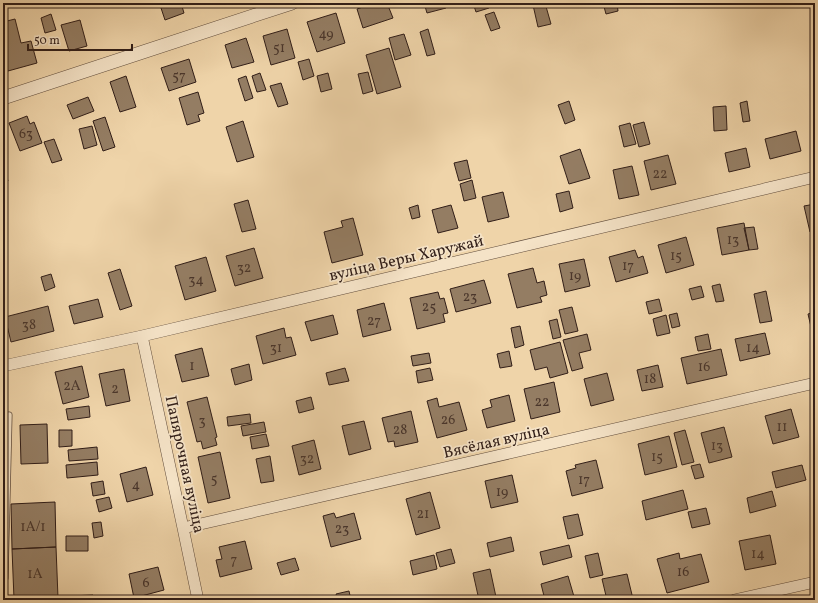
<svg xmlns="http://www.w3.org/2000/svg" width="818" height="603" viewBox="0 0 818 603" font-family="Vollkorn,serif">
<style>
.building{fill:#947d63;stroke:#311e18}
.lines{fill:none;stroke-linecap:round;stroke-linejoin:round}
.service-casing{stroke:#604c3c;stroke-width:7}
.minor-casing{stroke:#604c3c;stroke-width:12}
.tertiary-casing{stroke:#604c3c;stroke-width:14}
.service{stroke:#f5e3c7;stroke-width:5.5}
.minor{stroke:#f5e3c7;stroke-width:11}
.tertiary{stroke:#f5e3c7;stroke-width:13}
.labels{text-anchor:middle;stroke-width:3.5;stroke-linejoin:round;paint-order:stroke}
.number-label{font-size:14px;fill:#4a362b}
.street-label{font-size:16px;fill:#311e18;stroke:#f5e3c7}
</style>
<rect width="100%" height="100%" fill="#efd4a9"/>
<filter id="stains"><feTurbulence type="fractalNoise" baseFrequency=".005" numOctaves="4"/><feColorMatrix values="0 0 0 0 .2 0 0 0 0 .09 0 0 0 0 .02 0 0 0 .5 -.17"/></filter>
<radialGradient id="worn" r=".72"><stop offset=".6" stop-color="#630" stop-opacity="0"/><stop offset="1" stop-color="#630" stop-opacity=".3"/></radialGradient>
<path class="building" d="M 167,3 L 181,3 L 184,13 L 165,20 L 160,5 Z
M 375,3 L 387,3 L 393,18 L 363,28 L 357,9 Z
M 424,3 L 444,3 L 446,8 L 427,13 Z
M 473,3 L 488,3 L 489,8 L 476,12 Z
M 541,3 L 545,3 L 551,24 L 538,27 L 533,5 Z
M 588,3 L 600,3 L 600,4 L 589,7 Z
M 603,3 L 617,3 L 618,11 L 606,14 Z
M 494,12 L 500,28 L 491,31 L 485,15 Z
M 336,13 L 345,43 L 317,52 L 307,22 Z
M 51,14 L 56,30 L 45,33 L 41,18 Z
M 15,19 L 21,43 L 31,41 L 37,63 L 8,71 L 3,54 L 3,22 Z
M 80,20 L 87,46 L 69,51 L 61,25 Z
M 287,29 L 295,58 L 271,65 L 263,36 Z
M 428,29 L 435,54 L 427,56 L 420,32 Z
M 404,34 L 411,55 L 395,60 L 389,38 Z
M 246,38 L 254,62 L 232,68 L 225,45 Z
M 389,48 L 401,87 L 377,94 L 366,55 Z
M 189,59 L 196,82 L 169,91 L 161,68 Z
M 309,59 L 314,76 L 303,80 L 298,62 Z
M 368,72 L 373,91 L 363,94 L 358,74 Z
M 260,73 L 266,90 L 257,92 L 252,76 Z
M 328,73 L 332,89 L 321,92 L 317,76 Z
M 126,76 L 136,107 L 120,112 L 110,82 Z
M 246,76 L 253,98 L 245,101 L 238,79 Z
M 281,83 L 288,104 L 278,107 L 270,86 Z
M 198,92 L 204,113 L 198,115 L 200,121 L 187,125 L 179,98 Z
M 88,97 L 94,111 L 73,119 L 67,105 Z
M 569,101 L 575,120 L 565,124 L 558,105 Z
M 747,101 L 750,121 L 743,122 L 740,103 Z
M 726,106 L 727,130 L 714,131 L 713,107 Z
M 27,116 L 30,124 L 34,122 L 42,143 L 20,151 L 9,123 Z
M 105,117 L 115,147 L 103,151 L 93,121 Z
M 243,121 L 254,157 L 237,162 L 226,127 Z
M 644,122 L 650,144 L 639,147 L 633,125 Z
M 630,123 L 636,144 L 624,147 L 619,126 Z
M 92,126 L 97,145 L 84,149 L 79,129 Z
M 796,131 L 801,151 L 770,159 L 765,139 Z
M 54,139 L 62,160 L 52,163 L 44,142 Z
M 746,148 L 750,167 L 729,172 L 725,153 Z
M 580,149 L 590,178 L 569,184 L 560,156 Z
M 668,155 L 676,184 L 651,190 L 644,161 Z
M 467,160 L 471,178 L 459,181 L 454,163 Z
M 632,166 L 639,195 L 619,199 L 613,170 Z
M 3,168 L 4,168 L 8,181 L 3,183 Z
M 472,180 L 476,198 L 464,201 L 460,184 Z
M 569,191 L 573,208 L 560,212 L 556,194 Z
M 503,192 L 509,217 L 488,222 L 482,197 Z
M 248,200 L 256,229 L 242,232 L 234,204 Z
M 815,204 L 815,231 L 810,232 L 804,206 Z
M 418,205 L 420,217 L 412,219 L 409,208 Z
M 451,205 L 458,228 L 438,233 L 432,210 Z
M 353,218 L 363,255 L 332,263 L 324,232 L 343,227 L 341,221 Z
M 744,223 L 749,250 L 722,255 L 717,228 Z
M 754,227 L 758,249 L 749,250 L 744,228 Z
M 686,237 L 694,265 L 666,273 L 658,245 Z
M 254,248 L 263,278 L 235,286 L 226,256 Z
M 635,250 L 638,258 L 643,256 L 648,273 L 616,282 L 609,257 Z
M 206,257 L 216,291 L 185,300 L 175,266 Z
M 584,259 L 590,286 L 565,292 L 559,264 Z
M 533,268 L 537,283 L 544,281 L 547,295 L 540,297 L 542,302 L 517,308 L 508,274 Z
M 120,269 L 132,306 L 120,310 L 108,273 Z
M 51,274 L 55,287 L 45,291 L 41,277 Z
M 484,280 L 491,303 L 456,312 L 450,289 Z
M 720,284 L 724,301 L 716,302 L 712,286 Z
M 701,286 L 704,297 L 692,300 L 689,289 Z
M 766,291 L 772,321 L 760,323 L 754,294 Z
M 438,292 L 440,299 L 444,298 L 448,313 L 443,314 L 445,322 L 417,329 L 410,298 Z
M 98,299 L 103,317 L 74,324 L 69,306 Z
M 659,299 L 662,311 L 649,314 L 646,302 Z
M 384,303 L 391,330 L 363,337 L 357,310 Z
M 48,306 L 54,331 L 11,342 L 5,317 Z
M 572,307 L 578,331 L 565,334 L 559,310 Z
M 815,312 L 815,344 L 808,314 Z
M 677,313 L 680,326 L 672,328 L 669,315 Z
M 333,315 L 338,334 L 311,341 L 305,322 Z
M 666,315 L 670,333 L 657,336 L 653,319 Z
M 557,319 L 561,337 L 553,339 L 549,321 Z
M 520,326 L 524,345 L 515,348 L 511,328 Z
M 284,328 L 286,338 L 291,337 L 296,355 L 263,364 L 256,336 Z
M 765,333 L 770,354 L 740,361 L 735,339 Z
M 587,334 L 591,350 L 579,353 L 583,368 L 572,371 L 563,340 Z
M 708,334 L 711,349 L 698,351 L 695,337 Z
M 560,342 L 568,373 L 550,378 L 547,367 L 535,370 L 530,350 Z
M 202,348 L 209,376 L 182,382 L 175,355 Z
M 721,349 L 727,375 L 687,384 L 681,358 Z
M 509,351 L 512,366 L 500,368 L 497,354 Z
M 429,353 L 431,363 L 413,366 L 411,356 Z
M 249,364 L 252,380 L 235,385 L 231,369 Z
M 658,365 L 663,387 L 642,391 L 637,370 Z
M 82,366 L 89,397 L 63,404 L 55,372 Z
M 345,368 L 349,381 L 329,385 L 326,373 Z
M 430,368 L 433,380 L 418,383 L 416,371 Z
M 124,369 L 130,401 L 106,406 L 99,374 Z
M 607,373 L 614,400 L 591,406 L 584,379 Z
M 554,382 L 560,412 L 531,419 L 524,389 Z
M 509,395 L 515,421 L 487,428 L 482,410 L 492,407 L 490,400 Z
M 207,397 L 217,437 L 215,438 L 217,445 L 203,449 L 201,441 L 197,442 L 187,402 Z
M 311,397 L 314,409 L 299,413 L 296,401 Z
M 437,398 L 439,407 L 459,402 L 467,430 L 437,438 L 427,401 Z
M 89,406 L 90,417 L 68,420 L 66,409 Z
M 791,409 L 799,437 L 773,444 L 765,416 Z
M 411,411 L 418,442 L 395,447 L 394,441 L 388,442 L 382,418 Z
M 250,414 L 251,423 L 228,426 L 227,417 Z
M 364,421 L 371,449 L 349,455 L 342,426 Z
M 264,422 L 266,432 L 243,436 L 241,426 Z
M 47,424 L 48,463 L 21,464 L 20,425 Z
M 724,427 L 732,457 L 709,463 L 701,433 Z
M 59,430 L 72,430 L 72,446 L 59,447 Z
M 685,430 L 694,462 L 682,465 L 674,433 Z
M 266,434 L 269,446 L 252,449 L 250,437 Z
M 669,436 L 677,467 L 645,475 L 638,444 Z
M 314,440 L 321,469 L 299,475 L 292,446 Z
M 97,447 L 98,459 L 69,461 L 68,450 Z
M 220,452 L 230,498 L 208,503 L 198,457 Z
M 270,456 L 274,481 L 261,483 L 256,459 Z
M 596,460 L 603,488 L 572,496 L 566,471 L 576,468 L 575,465 Z
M 97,462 L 98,475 L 67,478 L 66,465 Z
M 700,464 L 704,477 L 695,479 L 691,466 Z
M 802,465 L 806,480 L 776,488 L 772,472 Z
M 146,467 L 153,495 L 127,502 L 120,474 Z
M 512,475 L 518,502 L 491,508 L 485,481 Z
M 103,481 L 105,494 L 93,496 L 91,483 Z
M 683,490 L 688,509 L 646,520 L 642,501 Z
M 772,491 L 776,506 L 750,513 L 747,498 Z
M 430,492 L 440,528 L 416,535 L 406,499 Z
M 109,497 L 112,508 L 99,512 L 96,500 Z
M 55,502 L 56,547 L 12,549 L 11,504 Z
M 706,508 L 710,524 L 692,528 L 688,512 Z
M 334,513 L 336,518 L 354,513 L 361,539 L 331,547 L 323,516 Z
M 578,514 L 583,535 L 568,539 L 563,517 Z
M 101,522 L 103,536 L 94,538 L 92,523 Z
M 770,535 L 776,564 L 745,570 L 739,541 Z
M 66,536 L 88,536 L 88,551 L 66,551 Z
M 511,537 L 514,551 L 490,557 L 487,543 Z
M 245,541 L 252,569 L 220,577 L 216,560 L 222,559 L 219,547 Z
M 569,545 L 572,557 L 543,565 L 540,552 Z
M 56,547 L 58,598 L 14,599 L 12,549 Z
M 451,549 L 455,563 L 440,567 L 436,553 Z
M 598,553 L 603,575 L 590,578 L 585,556 Z
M 679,553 L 680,559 L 701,554 L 709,582 L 667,593 L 657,559 Z
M 434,555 L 437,569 L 413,575 L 410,561 Z
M 295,558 L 299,570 L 281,575 L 277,563 Z
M 158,567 L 164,590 L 134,598 L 129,574 Z
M 490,569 L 496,597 L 479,600 L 473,573 Z
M 627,574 L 633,599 L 607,600 L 602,579 Z
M 568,576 L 575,600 L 545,600 L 541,584 Z
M 349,591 L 351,600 L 338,600 L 336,594 Z
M 93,595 L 94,600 L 69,600 L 69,596 Z
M 496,597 L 497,600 L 487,600 L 487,599 Z"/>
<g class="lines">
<g class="service-casing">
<path id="service" d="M 3,578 L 5,578 L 9,415"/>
</g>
<g class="minor-casing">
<path id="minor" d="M 142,336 L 183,528 L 198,600
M 3,366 L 142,336 L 815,177
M 183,528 L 815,383
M 734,600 L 815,582"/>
</g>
<g class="tertiary-casing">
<path id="tertiary" d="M 3,98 L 292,3"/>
</g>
<use href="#service" class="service"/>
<use href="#minor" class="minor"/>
<use href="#tertiary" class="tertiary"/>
</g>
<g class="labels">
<g class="number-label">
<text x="326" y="38">49</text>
<text x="279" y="52">51</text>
<text x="179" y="80">57</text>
<text x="26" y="138">63</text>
<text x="660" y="178">22</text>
<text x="733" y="244">13</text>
<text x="676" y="260">15</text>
<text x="628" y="270">17</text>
<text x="244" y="272">32</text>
<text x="575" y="280">19</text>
<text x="196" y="284">34</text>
<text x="470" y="301">23</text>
<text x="429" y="311">25</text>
<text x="374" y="325">27</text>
<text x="29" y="329">38</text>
<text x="276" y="352">31</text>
<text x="753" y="352">14</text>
<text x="192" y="370">1</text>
<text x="704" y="371">16</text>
<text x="650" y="383">18</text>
<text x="72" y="390">2А</text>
<text x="115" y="393">2</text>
<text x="542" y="406">22</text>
<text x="448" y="424">26</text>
<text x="202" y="425">3</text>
<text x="782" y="431">11</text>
<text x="400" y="434">28</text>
<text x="717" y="450">13</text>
<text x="657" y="461">15</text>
<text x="307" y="463">32</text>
<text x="214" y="483">5</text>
<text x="584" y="484">17</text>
<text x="136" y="489">4</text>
<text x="502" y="496">19</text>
<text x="423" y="518">21</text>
<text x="33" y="531">1А/1</text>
<text x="342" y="533">23</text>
<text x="758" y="558">14</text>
<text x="234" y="564">7</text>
<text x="683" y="576">16</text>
<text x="35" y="578">1А</text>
<text x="146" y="587">6</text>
</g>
<g class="street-label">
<text transform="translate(406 257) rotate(-13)" y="6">вуліца Веры Харужай</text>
<text transform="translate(496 440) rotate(-13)" y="6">Вясёлая вуліца</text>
<text transform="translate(186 464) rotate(78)" y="6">Папярочная вуліца</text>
</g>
</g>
<rect width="818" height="603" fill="none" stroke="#efd4a9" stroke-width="16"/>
<rect x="4" y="4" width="810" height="595" fill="none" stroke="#311e18" stroke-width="2"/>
<rect x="8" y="8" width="802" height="587" fill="none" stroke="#311e18"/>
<path d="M28 44v6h104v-6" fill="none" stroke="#311e18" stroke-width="2"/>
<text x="34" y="44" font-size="12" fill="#311e18" stroke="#f5e3c7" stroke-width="3" paint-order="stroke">50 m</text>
<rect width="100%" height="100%" filter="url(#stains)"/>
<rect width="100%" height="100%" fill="url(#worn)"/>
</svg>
